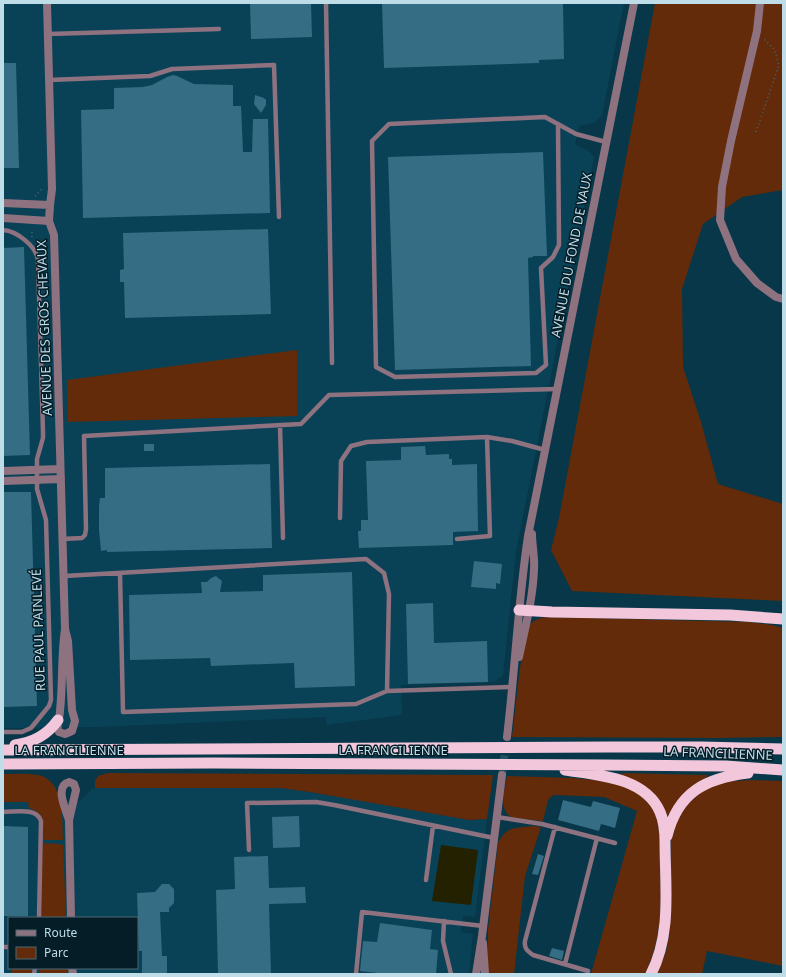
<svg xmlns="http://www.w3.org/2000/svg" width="786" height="977" viewBox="0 0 786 977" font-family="'Noto Sans',sans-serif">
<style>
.built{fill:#094256;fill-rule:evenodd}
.green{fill:#632b09}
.water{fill:#232100}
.building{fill:#346d84}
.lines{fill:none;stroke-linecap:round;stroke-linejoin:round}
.tertiary-tunnel{stroke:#235060;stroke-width:8;stroke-dasharray:8 4;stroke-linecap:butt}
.path{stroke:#406a79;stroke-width:1.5;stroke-dasharray:1 3;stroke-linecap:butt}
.service{stroke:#8f7280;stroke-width:4.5}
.minor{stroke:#8f7280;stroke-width:8}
.tertiary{stroke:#8f7280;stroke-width:8}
.trunk{stroke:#f2c6db;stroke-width:11}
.labels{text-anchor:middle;stroke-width:3;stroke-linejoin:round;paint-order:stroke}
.street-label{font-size:13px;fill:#bfdce9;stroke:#051d26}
</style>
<rect width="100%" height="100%" fill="#073748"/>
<path class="built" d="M 3,3 L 624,3 L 602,115 L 594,123 L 579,126 L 575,144 L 589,151 L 594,157 L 516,552 L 503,675 L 494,682 L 401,685 L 402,715 L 326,725 L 326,717 L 100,727 L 3,728 Z
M 93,788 L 280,788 L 310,792 L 469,820 L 487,819 L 475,917 L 463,916 L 461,932 L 473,934 L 469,974 L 3,974 L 3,802 L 80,801 ZM 9,918 L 137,918 L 137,968 L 9,968 Z"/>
<path class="green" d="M 655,3 L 783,3 L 783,190 L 742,197 L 703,224 L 682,289 L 683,367 L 701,422 L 718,484 L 783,504 L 783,601 L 572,591 L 551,550 L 559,518 Z
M 297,350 L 297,416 L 68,422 L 67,380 Z
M 547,617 L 748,622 L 772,625 L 783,628 L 783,737 L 716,738 L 512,737 L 520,668 L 529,626 C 534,619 540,618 547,617 Z
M 108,773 L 493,775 L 487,819 L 469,820 L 310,792 L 280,788 L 95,788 L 95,781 L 98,776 Z
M 622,773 L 707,775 L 707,777 C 690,787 679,797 669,815 L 666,815 L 622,777 Z
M 3,774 C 14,774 27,773 38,775 C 65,780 62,820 63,840 L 43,840 C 43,824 47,814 29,808 L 28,802 L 3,802 Z
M 507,776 L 573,778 L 614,782 L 634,790 L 653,807 L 658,822 L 659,833 C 660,881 667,930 645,974 L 591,974 L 637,811 L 604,797 L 553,795 L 548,800 L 543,821 L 513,818 C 497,811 505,789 507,776 Z
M 750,780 L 783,781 L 783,966 L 707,951 L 702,974 L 657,974 L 666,952 L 670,931 L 671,832 L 686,806 L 706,787 L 722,782 Z
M 533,826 L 541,827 L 525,876 L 514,974 L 488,974 L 488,930 L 498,843 C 506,826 516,828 533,826 Z
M 42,843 L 60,844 L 61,845 L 63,845 L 66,918 L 42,918 L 41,879 Z
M 12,968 L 32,968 L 32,974 L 12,973 Z
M 40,968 L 67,968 L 68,974 L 39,974 Z"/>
<path class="water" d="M 441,845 L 478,850 L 471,905 L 432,901 Z"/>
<path class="building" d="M 250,3 L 311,3 L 312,37 L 251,39 Z
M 382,3 L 563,3 L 564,59 L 539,60 L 539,63 L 384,68 Z
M 3,63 L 16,63 L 19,168 L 3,168 Z
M 173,75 L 177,76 L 194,84 L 233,85 L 233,106 L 241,106 L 243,152 L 252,152 L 253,119 L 268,119 L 270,213 L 83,218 L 81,110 L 114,109 L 114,88 L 143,87 L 152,85 L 167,77 Z
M 255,95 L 264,98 L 266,100 L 266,105 L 261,113 L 254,104 Z
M 543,152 L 547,256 L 533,256 L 533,257 L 528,258 L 531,366 L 395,370 L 388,157 Z
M 268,229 L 271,314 L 125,318 L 124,282 L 120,282 L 120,270 L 124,269 L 123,233 Z
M 24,247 L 30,455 L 3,456 L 3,248 Z
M 144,444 L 154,444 L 154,451 L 144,451 Z
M 425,446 L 426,455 L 449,454 L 449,459 L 452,459 L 452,465 L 477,464 L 478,531 L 453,532 L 453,545 L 359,548 L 358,531 L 361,531 L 361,520 L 368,520 L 366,461 L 401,460 L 401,447 Z
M 270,464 L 272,548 L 107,552 L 107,550 L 101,551 L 99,530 L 99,506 L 100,498 L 105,498 L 105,468 Z
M 3,492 L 31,492 L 37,706 L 3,707 Z
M 474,561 L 502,564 L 500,584 L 496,583 L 496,589 L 471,587 Z
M 352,572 L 355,686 L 295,688 L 294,663 L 211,666 L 210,658 L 130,660 L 129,595 L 202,593 L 201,582 L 207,582 L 211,578 L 216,576 L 222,581 L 220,592 L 263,591 L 263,575 Z
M 433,603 L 434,643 L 487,641 L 488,682 L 408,684 L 406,604 Z
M 563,800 L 591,807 L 593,801 L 620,808 L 615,828 L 601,824 L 599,831 L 558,820 Z
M 299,816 L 300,847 L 273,848 L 272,817 Z
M 3,826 L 28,827 L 28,916 L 3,916 Z
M 538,854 L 544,856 L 538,875 L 532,874 Z
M 268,856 L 269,888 L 305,887 L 306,903 L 269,904 L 271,974 L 218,974 L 216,890 L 235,889 L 234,857 Z
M 162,884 L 169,884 L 174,889 L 174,903 L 169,908 L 169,912 L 160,912 L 162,956 L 167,956 L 167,974 L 142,974 L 142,951 L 139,951 L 137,893 L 155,892 Z
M 380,923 L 432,930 L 430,949 L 438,950 L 436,974 L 387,974 L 360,971 L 363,941 L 377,942 Z
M 552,948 L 564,951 L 562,960 L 549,956 Z"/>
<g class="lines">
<path class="tertiary-tunnel" d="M 502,775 L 507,737"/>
<path class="path" d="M 756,132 L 779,65 L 774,49 L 763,38
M 35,196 L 42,189 L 44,189
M 32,237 L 32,229"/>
<path class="service" d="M 326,3 L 332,363
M 48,34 L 219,29
M 49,80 L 150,76 L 172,69 L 274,65 L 279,217
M 558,124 L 559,245 L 553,257 L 541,268 L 546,365 L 536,373 L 395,377 L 376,367 L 372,141 L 389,124 L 545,117 L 576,134 L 606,142
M 3,230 C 17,231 36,246 38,260 L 43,432 L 43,438 L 37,459 L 37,489 L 46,520 L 51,700 L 49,706 L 31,728 L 22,732 L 3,732
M 280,425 L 283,538
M 340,518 L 341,461 L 351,446 L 367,442 L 487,437 L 512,441 L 545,450
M 62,539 L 82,538 L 85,535 L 86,529 L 84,436 L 301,424 L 329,395 L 557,389
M 457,539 L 490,536 L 487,437
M 120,573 L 123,712 L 356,704 L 387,691
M 64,576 L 366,559 L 384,573 L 389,594 L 387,691 L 513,687
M 3,812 C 15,812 37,807 41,821 L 39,918
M 497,817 L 542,824 L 615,843
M 555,827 L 525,941 C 524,948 527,951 533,955 L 588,971
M 249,850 L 247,803 L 316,802 L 334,805 L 494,838
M 426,880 L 433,826
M 444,921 L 443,941 L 451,974
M 3,947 L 9,947
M 565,964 L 597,838
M 34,974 L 35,968
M 356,974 L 362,912 L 483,926"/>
<path class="minor" d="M 760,3 L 757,31 L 731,141 L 722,187 L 720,220 L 736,259 L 757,283 L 776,297 L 783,299
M 49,221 L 54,235 L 65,629
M 3,471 L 60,469
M 3,481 L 61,479
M 65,629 L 68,641 L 72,710 L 75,721 L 72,731 L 65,734 L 59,732 C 55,726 60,718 60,711 C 63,683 61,656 65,629 Z
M 69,782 L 74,784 L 76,790 L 69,820 C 66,810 54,786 69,782 Z
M 69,820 L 71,918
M 72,968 L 73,974"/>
<path class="tertiary" d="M 3,203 L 50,205
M 3,218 L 49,221 L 50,205 L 52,189 L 47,3
M 519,657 C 525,628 533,599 534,569 C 535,557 532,546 532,534
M 507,737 C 515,670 518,603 528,536 L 634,3
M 483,943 L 485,974
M 476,974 L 482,936 L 502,775"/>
<path class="trunk" d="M 519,610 L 552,612 L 730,615 L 783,619
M 15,745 C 34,742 47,735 58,720
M 3,750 L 608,747 L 701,747 L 783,749
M 3,764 L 214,763 L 605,765 L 726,766 L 783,770
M 565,770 C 597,775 645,777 660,812 C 664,821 665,832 665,842 C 665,886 672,933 651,974
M 667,836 C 678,792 706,778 748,773"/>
</g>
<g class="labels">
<g class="street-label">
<text transform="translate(571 255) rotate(-79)" y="5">AVENUE DU FOND DE VAUX</text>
<text transform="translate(44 328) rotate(-92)" y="5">AVENUE DES GROS CHEVAUX</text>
<text transform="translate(38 630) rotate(-92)" y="5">RUE PAUL PAINLEVÉ</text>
<text x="69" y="755">LA FRANCILIENNE</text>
<text x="393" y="755">LA FRANCILIENNE</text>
<text transform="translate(718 753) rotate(2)" y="5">LA FRANCILIENNE</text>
</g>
</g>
<rect width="786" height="977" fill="none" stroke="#bfdce9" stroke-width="8"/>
<rect x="8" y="917" width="130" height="52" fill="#051d26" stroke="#4f6974"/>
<rect x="16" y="930" width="20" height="6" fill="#8f7280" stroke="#4f6974"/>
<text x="44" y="937" font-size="12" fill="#bfdce9">Route</text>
<rect x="16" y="947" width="20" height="12" fill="#632b09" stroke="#4f6974"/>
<text x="44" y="957" font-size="12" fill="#bfdce9">Parc</text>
</svg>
